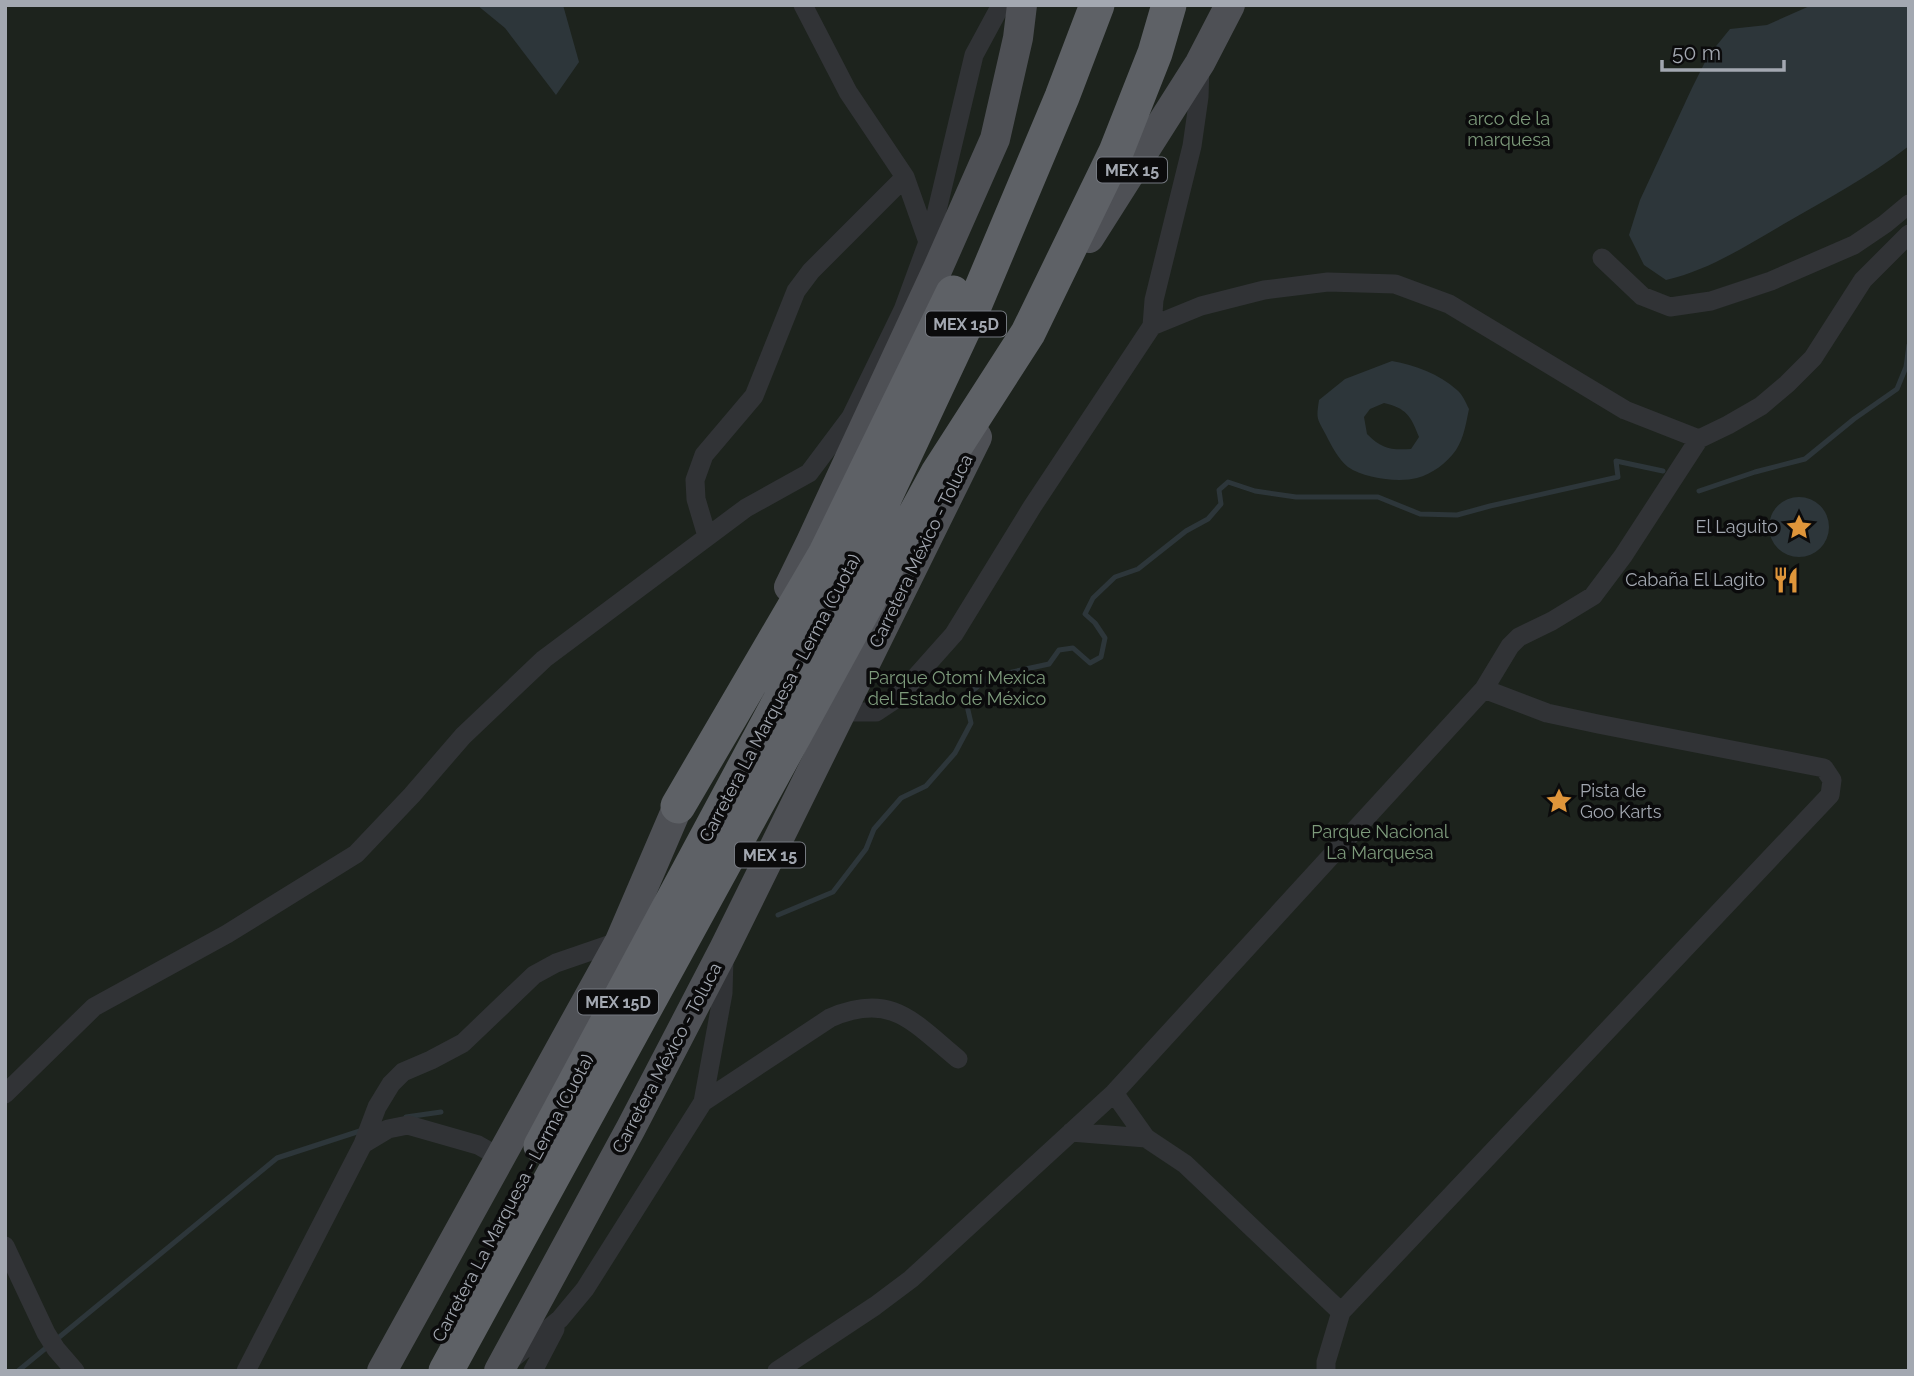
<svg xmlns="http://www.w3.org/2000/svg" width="1914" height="1376" viewBox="0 0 1914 1376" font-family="Raleway,sans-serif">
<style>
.green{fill:#1d231d}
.water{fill:#2d363a;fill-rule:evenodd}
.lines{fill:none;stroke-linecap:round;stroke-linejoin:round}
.stream{stroke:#2d363a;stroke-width:5}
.minor{stroke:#313336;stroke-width:19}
.primary{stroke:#4e5055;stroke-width:30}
.motorway{stroke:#5e6166;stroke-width:35}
.labels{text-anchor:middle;stroke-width:7;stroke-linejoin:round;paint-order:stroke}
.shield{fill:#0b0b0c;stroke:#757980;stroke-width:2}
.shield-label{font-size:16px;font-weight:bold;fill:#a3a8b1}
.park-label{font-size:18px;fill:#7d9a7b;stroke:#0b0b0c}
.poi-label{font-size:18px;fill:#a3a8b1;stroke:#0b0b0c;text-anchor:end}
.street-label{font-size:18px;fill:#a3a8b1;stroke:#0b0b0c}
</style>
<rect width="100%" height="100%" fill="#101011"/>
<path class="green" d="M 5,5 L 1909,5 L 1909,1371 L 5,1371 Z"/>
<path class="water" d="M 477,5 L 563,5 L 579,62 L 556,95 L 505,28 Z
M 1812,5 L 1909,5 L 1909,146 C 1869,177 1825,200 1782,225 C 1744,247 1709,270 1666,280 L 1644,265 L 1629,235 L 1640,200 L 1692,88 L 1708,56 L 1730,29 L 1767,25 Z
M 1392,361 C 1415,365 1439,374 1457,390 C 1463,395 1466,403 1469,409 C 1466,423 1464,438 1456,450 C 1447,463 1432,474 1417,478 C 1398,483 1364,478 1348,467 C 1339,460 1331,445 1326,435 C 1317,418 1316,420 1319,400 L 1345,379 ZM 1384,403 C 1406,408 1411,416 1419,437 L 1411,449 C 1390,450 1382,449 1367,434 L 1364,417 L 1370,409 Z
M1769 527a30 30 0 1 1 60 0a30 30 0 1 1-60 0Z"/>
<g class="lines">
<path class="stream" d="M 1699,491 L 1755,472 L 1805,459 L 1854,419 L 1897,389 L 1906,367 L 1909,345
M 778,915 L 833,892 L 866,849 L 874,829 L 901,798 L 926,786 L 955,753 L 971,723 L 965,697 L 989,677 L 1049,664 L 1059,650 L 1073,648 L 1090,663 L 1101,657 L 1105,638 L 1095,623 L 1085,614 L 1093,598 L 1115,577 L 1138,569 L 1186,531 L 1208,519 L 1221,504 L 1219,490 L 1228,482 L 1255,491 L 1296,497 L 1378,497 L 1420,514 L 1457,515 L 1490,506 L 1618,477 L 1616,461 L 1663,471
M 406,1117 L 441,1112
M 18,1371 L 277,1158 L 363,1130"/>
<path class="minor" d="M 929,244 L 974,55 L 1001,5
M 1602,258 L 1642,296 L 1670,307 L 1711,301 L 1771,281 L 1854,245 L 1885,224 L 1909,204
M 1152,326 L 1201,306 L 1264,290 L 1328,282 L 1395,284 L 1449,304 L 1625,410 L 1699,439
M 707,536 L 696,499 L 695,480 L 704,455 L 754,396 L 796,291 L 811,271 L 905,177
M 841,712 L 876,712 L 897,698 L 954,634 L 1032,507 L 1152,326 L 1154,300 L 1192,146 L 1199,97 L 1200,67
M 1114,1093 L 1146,1138 L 1185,1164 L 1341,1312
M 5,1094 L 94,1007 L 227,934 L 356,854 L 412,795 L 463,736 L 544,659 L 746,508 L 809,473 L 851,417 L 903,310 L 928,242 L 905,177 L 848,92 L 803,5
M 703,1102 L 830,1018 C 892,991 914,1023 958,1059
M 1071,1132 L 1146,1138
M 363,1144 L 377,1107 L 391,1084 L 403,1072 L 431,1060 L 463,1043 L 534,975 L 556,963 L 620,941
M 5,1246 L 46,1333 L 56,1349 L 75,1371
M 511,1360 L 560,1319 L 585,1289 L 703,1102 L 723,993 L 724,958
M 246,1371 L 363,1144 L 388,1129 L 408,1125 L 478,1145 L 501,1158
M 533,1371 L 555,1329
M 777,1371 L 875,1306 L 911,1279 L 1114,1093 L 1484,689 L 1510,646 L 1519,637 L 1552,621 L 1593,596 L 1623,556 L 1699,439 L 1728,425 L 1761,406 L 1787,384 L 1813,358 L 1863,280 L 1909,234
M 1326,1371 L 1326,1362 L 1341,1312 L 1830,795 L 1832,780 L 1824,768 L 1598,724 L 1547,713 L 1484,689"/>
<path class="primary" d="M 1089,238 L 1200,63 L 1230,5
M 789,587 L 811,542 L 938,268 L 995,139 L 1018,38 L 1022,5
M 382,1371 L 620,941 L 678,806 L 689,784
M 499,1371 L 631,1128 L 724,949 L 977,437"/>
<path class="motorway" d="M 678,806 L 826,553 L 953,293
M 541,1146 L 816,634 L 874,520 L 972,311 L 1062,97 L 1097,5
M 446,1371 L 938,473 L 1028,333 L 1116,152 L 1155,53 L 1169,5"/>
</g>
<defs>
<g id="sight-bare" transform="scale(2.1)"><path d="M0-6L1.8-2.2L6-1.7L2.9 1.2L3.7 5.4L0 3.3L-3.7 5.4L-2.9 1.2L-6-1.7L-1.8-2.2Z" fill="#df953a" stroke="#0b0b0c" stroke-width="2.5" paint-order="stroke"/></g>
<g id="restaurant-bare" transform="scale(2.1)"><path d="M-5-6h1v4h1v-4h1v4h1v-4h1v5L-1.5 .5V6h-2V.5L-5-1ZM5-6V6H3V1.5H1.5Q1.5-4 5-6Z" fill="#df953a" stroke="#0b0b0c" stroke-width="2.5" paint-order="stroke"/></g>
</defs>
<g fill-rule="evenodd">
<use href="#sight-bare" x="1799" y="527"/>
<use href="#restaurant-bare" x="1786" y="580"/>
<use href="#sight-bare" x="1559" y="801"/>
</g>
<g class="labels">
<g class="shield">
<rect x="1097" y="157.5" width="70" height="25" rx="5"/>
<rect x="926" y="311.5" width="80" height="25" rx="5"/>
<rect x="735" y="842.5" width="70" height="25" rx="5"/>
<rect x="578" y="989.5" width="80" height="25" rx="5"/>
</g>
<g class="shield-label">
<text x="1132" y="176">MEX 15</text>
<text x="966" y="330">MEX 15D</text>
<text x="770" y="861">MEX 15</text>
<text x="618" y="1008">MEX 15D</text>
</g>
<g class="park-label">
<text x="1509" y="125">arco de la<tspan x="1509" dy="21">marquesa</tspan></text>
<text x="957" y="684">Parque Otomí Mexica<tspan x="957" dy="21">del Estado de México</tspan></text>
<text x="1380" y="838">Parque Nacional<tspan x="1380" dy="21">La Marquesa</tspan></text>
</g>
<g class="poi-label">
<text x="1778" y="533">El Laguito</text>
<text x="1765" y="586">Cabaña El Lagito</text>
<text x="1580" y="797" text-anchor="start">Pista de<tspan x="1580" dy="21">Goo Karts</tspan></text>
</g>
<g class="street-label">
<text transform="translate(921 551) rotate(-64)" y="6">Carretera México - Toluca</text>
<text transform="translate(780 698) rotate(-62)" y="6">Carretera La Marquesa - Lerma (Cuota)</text>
<text transform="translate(667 1058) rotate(-62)" y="6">Carretera México - Toluca</text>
<text transform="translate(513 1198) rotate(-62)" y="6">Carretera La Marquesa - Lerma (Cuota)</text>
</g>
</g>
<rect width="1914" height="1376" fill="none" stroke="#a3a8b1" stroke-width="14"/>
<path d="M1662 60v10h122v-10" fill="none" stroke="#a3a8b1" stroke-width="3.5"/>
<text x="1672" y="60" font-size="21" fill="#a3a8b1" stroke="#0b0b0c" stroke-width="5" paint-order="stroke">50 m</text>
</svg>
